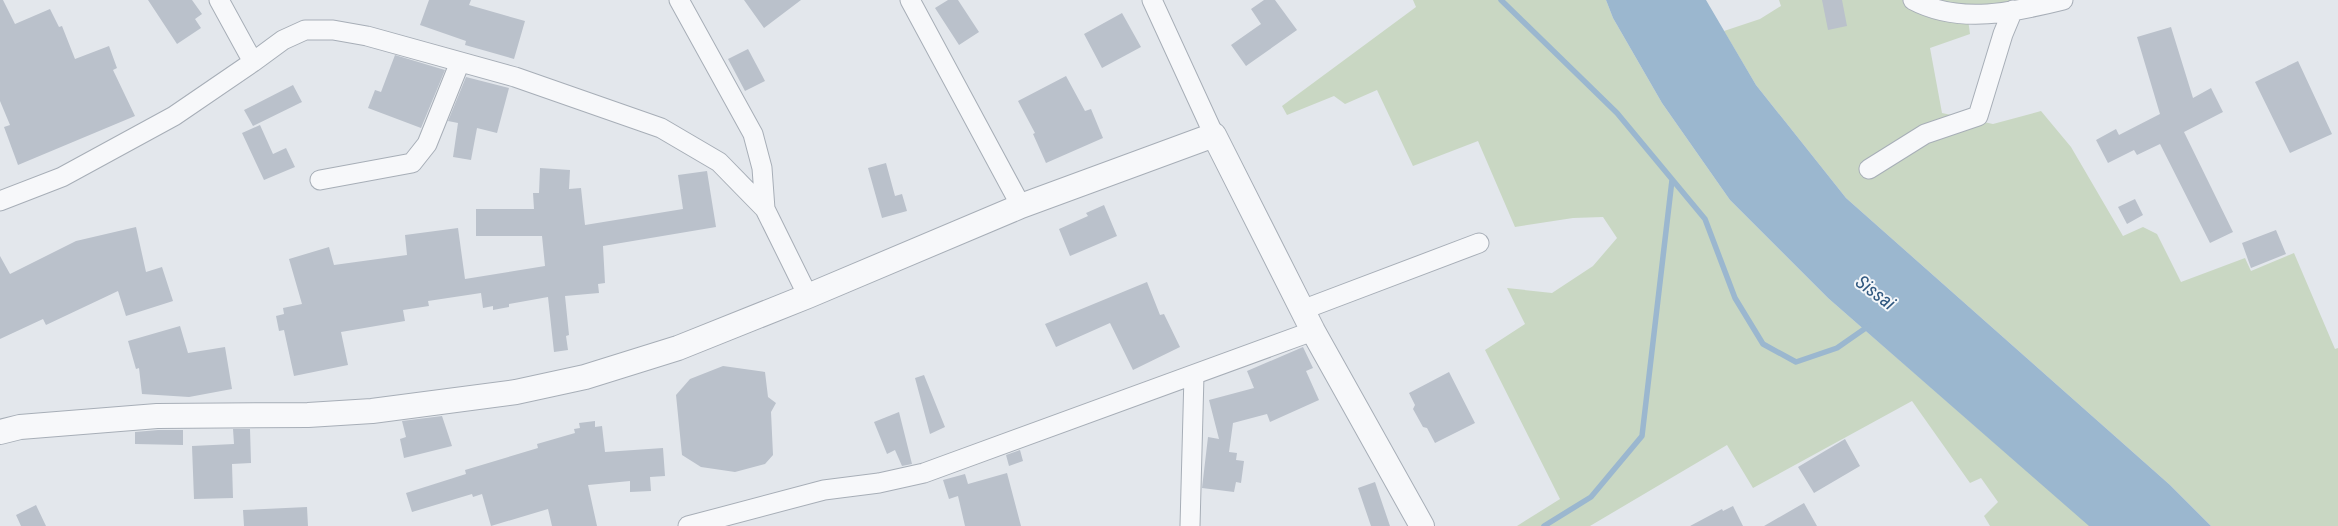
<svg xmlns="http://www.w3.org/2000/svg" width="2338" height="526" viewBox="0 0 2338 526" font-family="'Roboto Condensed',sans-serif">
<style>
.green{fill:#c9d7c3}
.water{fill:#9bb7cf}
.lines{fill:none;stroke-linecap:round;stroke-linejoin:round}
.stream{stroke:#9bb7cf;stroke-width:5.5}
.building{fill:#bac1cb}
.minor-casing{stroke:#a7aeb7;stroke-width:21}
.tertiary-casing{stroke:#a7aeb7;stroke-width:26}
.minor{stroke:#f7f8fa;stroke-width:19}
.tertiary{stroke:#f7f8fa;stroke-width:24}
.labels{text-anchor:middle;stroke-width:4;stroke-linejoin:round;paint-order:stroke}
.water-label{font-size:19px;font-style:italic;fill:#2f577f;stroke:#f3f6f9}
</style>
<rect width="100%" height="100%" fill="#e3e7ec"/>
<path class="green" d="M 1413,0 L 1606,0 L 1613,18 L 1662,103 L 1730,200 L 1828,298 L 2090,526 L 1990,526 L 1984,516 L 1998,502 L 1981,478 L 1970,483 L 1912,401 L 1753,488 L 1727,445 L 1590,526 L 1517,526 L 1560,499 L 1485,350 L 1525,324 L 1507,288 L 1552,293 L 1593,266 L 1617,238 L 1603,217 L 1573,218 L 1515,227 L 1478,141 L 1413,166 L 1377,90 L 1345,104 L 1334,96 L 1287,115 L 1282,106 L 1416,7 Z
M 1779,0 L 2033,0 L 2008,5 L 1966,4 L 1970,34 L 1930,48 L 1942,113 L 1993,124 L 2041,111 L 2071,147 L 2123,236 L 2143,227 L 2157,234 L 2181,282 L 2245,258 L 2251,271 L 2294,253 L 2335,349 L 2338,348 L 2338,526 L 2211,526 L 2170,485 L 1846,198 L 1756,85 L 1724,31 L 1760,19 L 1781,6 Z"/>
<path class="water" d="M 1606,0 L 1706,0 L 1756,85 L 1846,198 L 2170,485 L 2211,526 L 2089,526 L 1828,298 L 1730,200 L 1662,103 L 1613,18 Z"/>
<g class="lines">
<path class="stream" d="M 1501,0 L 1617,113 L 1705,219 L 1735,298 L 1763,344 L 1796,362 L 1837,348 L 1870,325
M 1544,526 L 1591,497 L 1642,436 L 1672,180"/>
</g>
<path class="building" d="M 0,0 L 3,0 L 15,24 L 50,9 L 59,27 L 62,26 L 75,59 L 109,46 L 117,68 L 113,70 L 135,116 L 18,165 L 4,127 L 10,125 L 0,101 Z
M 148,0 L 192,0 L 202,14 L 195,19 L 201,28 L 177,44 Z
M 429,0 L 471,0 L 469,5 L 525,21 L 514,59 L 465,45 L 466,41 L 420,25 Z
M 744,0 L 801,0 L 764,28 Z
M 948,0 L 958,0 L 979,32 L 959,45 L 935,8 Z
M 1264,0 L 1275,0 L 1297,30 L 1246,66 L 1231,45 L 1261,24 L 1251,9 Z
M 1822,0 L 1842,0 L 1847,26 L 1828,30 Z
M 1122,13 L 1141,47 L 1102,68 L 1084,34 Z
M 2171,27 L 2193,98 L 2211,88 L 2223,112 L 2184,132 L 2233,232 L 2210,243 L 2160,144 L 2137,155 L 2134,150 L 2108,163 L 2096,140 L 2116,129 L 2119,135 L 2160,114 L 2137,37 Z
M 748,49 L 765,81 L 745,91 L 728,59 Z
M 395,55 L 445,70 L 421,128 L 368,108 L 375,90 L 381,92 Z
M 2298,61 L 2332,134 L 2290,153 L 2255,82 Z
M 1066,76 L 1085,111 L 1091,109 L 1103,138 L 1046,163 L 1033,134 L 1035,133 L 1018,101 Z
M 466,77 L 509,88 L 497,133 L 477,128 L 471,160 L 453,157 L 458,123 L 448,121 Z
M 293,85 L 302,102 L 253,126 L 244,110 Z
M 260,125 L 273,154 L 286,148 L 295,167 L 264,180 L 242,133 Z
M 886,163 L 895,196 L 902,194 L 907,211 L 882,218 L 868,168 Z
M 540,168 L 570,170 L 569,189 L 581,188 L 585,225 L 683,209 L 678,175 L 707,171 L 716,227 L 603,246 L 605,283 L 598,284 L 599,293 L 565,296 L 569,335 L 566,336 L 568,350 L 554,352 L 548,297 L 509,304 L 509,307 L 493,310 L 493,306 L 483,308 L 481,293 L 428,301 L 429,306 L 403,310 L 405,321 L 341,332 L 348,365 L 294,376 L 284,330 L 279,331 L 276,316 L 284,314 L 283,308 L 302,304 L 289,259 L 329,247 L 334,265 L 407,255 L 405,235 L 458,228 L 465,279 L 545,266 L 542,236 L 476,236 L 476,209 L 534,209 L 533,193 L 539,193 Z
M 2135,199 L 2143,215 L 2127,224 L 2118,207 Z
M 1104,205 L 1117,236 L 1070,256 L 1059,229 L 1088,216 L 1086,213 Z
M 136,227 L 146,272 L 162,267 L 173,301 L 126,316 L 118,291 L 46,325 L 43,319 L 0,339 L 0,256 L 10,274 L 76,241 Z
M 2276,230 L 2286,254 L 2251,268 L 2242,243 Z
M 1147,282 L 1160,315 L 1164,314 L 1180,347 L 1133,370 L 1110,323 L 1056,347 L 1045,324 Z
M 180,326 L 188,353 L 225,347 L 232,389 L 189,397 L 142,394 L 139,368 L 136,369 L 128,341 Z
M 1303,347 L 1313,368 L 1306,371 L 1319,400 L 1270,422 L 1267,414 L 1233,423 L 1229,452 L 1237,453 L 1236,460 L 1244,461 L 1241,483 L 1236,482 L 1234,492 L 1202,488 L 1208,437 L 1219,439 L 1209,400 L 1254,388 L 1247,371 Z
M 723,366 L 765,372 L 768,397 L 776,403 L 771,412 L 773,455 L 765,464 L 735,472 L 701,467 L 682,455 L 676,395 L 690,379 Z
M 1449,372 L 1475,423 L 1435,443 L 1427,428 L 1423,427 L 1413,409 L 1415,405 L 1409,393 Z
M 924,375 L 945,427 L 930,434 L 915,378 Z
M 899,412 L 912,464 L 902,466 L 895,450 L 887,454 L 874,422 Z
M 442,416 L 452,446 L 404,458 L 400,439 L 406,437 L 402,421 Z
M 595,421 L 595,427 L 602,426 L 605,452 L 663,448 L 665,476 L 650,477 L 651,491 L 630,492 L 630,481 L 588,485 L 597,526 L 552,526 L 548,509 L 491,526 L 482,494 L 473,497 L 472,494 L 412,512 L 406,493 L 466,474 L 465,470 L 538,448 L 537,444 L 575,433 L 574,429 L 580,428 L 579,423 Z
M 233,429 L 250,429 L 251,463 L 232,464 L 233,498 L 194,499 L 192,446 L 234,444 Z
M 158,430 L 183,430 L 183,445 L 135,444 L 135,432 Z
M 1845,439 L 1860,466 L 1814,493 L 1798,467 Z
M 1020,450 L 1023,461 L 1009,466 L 1006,455 Z
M 1007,473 L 1021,526 L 965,526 L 958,496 L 949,499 L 943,480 L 965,474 L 968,484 Z
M 1375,482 L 1390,526 L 1371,526 L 1358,488 Z
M 1804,503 L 1817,526 L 1764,526 Z
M 36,505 L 46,526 L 21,526 L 16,515 Z
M 1733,506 L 1743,526 L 1690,526 L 1722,509 L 1723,511 Z
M 307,507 L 308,526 L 244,526 L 243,510 Z"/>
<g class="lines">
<g class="minor-casing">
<path id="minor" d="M 219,0 L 253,62 L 283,40 L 305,30 L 333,30 L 367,36 L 515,77 L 661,128 L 719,162 L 765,209 L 808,296
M 679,0 L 753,134 L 762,168 L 765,209
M 910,0 L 1021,206
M 1152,0 L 1214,135
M 1913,0 C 1960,25 2015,12 2063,0
M 1869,169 L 1925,134 L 1978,116 L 2003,34 L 2013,10
M 320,180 L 412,163 L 427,144 L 460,62
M 0,201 L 62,177 L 174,116 L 253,62
M 1302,310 L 1479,243
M 688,526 L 824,490 L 879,483 L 924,473 L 1313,331
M 1190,526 L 1194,375"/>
</g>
<g class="tertiary-casing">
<path id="tertiary" d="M 0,432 L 20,427 L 157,416 L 308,415 L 372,411 L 516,392 L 585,377 L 678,348 L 808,296 L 1021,206 L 1214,135 L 1313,331 L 1422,526"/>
</g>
<use href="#minor" class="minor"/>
<use href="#tertiary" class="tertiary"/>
</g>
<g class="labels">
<g class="water-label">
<text transform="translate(1876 292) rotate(37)" y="7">Sissai</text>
</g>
</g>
</svg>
